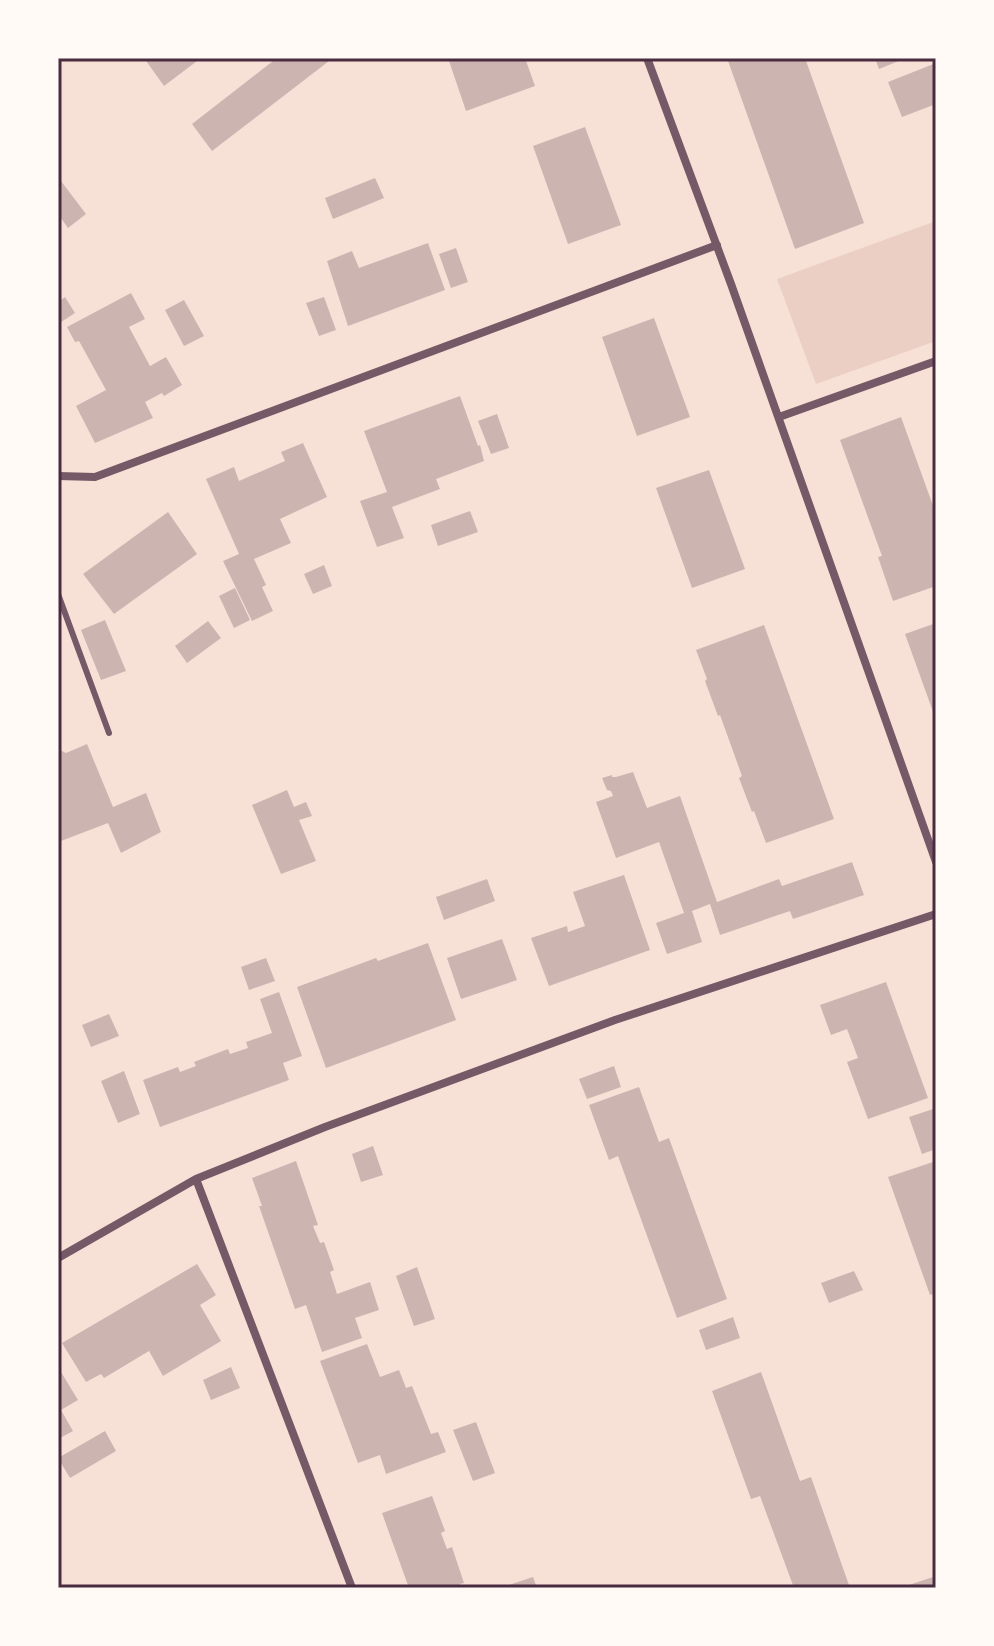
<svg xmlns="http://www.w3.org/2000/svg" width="994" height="1646" viewBox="0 0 994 1646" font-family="'Archivo Narrow',sans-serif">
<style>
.green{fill:#ebcfc5}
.building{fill:#ccb4b1}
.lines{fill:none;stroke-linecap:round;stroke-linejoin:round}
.service{stroke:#755966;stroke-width:6}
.minor{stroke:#755966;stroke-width:8}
.neatline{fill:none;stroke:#4a2c40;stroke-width:3}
</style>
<rect width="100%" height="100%" fill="#f7e1d7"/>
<path class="green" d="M 936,221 L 936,341 L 816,384 L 777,279 Z"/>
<path class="building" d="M 144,58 L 201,58 L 164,86 Z
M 277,58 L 327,58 L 329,61 L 212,151 L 192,124 Z
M 448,58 L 525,58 L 535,86 L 466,111 Z
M 727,58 L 805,58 L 864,223 L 795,249 Z
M 875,58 L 906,58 L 879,69 Z
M 936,63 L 936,104 L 902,117 L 888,82 Z
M 585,127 L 621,225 L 568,244 L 533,146 Z
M 375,178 L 384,198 L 333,219 L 325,198 Z
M 61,181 L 86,214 L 68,228 L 58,214 L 58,183 Z
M 428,243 L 445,290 L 348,326 L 327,261 L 352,251 L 359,268 Z
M 456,248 L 468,282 L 451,288 L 439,254 Z
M 131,293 L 145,319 L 129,327 L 150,366 L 166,357 L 182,385 L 164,396 L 162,393 L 145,402 L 153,418 L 95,443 L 76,406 L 106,390 L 79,341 L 75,342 L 67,327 Z
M 65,297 L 75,313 L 58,324 L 58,302 Z
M 324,297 L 336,330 L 319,336 L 306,303 Z
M 184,300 L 204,336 L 184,346 L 165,310 Z
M 654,318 L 690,417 L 637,436 L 602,337 Z
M 460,396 L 478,446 L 480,445 L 484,461 L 436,479 L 440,489 L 392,507 L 404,538 L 377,547 L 360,501 L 387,492 L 364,431 Z
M 497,414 L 509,448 L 491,454 L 478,421 Z
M 901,417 L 936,514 L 936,586 L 893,601 L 878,557 L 882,556 L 840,440 Z
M 303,443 L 327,497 L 280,519 L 291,543 L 254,559 L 266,585 L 262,587 L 273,611 L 252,621 L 223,561 L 239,554 L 206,479 L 234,467 L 239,481 L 285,461 L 281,452 Z
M 709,470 L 745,569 L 692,588 L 656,488 Z
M 470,511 L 478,532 L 438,546 L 431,525 Z
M 168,512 L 197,554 L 114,614 L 83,574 Z
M 324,565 L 332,586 L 313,594 L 304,574 Z
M 235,588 L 250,620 L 234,628 L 219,596 Z
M 105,620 L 126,671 L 101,680 L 81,630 Z
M 208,621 L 221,638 L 187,663 L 175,646 Z
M 936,623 L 936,720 L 905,634 Z
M 764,625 L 834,819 L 766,843 L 754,811 L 752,812 L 739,778 L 742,776 L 720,715 L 718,716 L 705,681 L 707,679 L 696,650 Z
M 87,744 L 113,807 L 146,793 L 161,832 L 121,853 L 108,823 L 61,841 L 58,833 L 58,749 L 66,753 Z
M 633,772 L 647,808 L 680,796 L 717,902 L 779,879 L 782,886 L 852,862 L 864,895 L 793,919 L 790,911 L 720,935 L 710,904 L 692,911 L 702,942 L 667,954 L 656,923 L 684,913 L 659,842 L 616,858 L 596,802 L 613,796 L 611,791 L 607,790 L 602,778 L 612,775 L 612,777 L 616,777 Z
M 287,790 L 294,807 L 306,802 L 312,816 L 299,820 L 316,861 L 281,874 L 252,805 Z
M 624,875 L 650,950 L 549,986 L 531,938 L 567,926 L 568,932 L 585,926 L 573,892 Z
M 487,879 L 495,901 L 444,920 L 436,897 Z
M 502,939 L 517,980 L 461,999 L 447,958 Z
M 428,943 L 456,1020 L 326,1068 L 297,987 L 376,958 L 378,961 Z
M 266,958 L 275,981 L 249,990 L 241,967 Z
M 886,982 L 928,1098 L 868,1119 L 847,1062 L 858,1058 L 847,1029 L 831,1035 L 820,1005 Z
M 279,992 L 302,1056 L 283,1063 L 289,1080 L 160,1127 L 143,1080 L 178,1067 L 180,1072 L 196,1066 L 194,1062 L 228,1049 L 230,1054 L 248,1048 L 246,1042 L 272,1033 L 260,999 Z
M 109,1014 L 119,1036 L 91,1047 L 82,1025 Z
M 614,1066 L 621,1087 L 587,1099 L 579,1079 Z
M 124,1071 L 140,1114 L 118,1123 L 101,1081 Z
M 639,1087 L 659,1142 L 669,1138 L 727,1299 L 677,1318 L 618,1156 L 609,1160 L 589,1105 Z
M 936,1108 L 936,1149 L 922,1154 L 909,1117 Z
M 373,1146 L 383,1175 L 361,1182 L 352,1154 Z
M 296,1161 L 318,1225 L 313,1226 L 320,1243 L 324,1242 L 334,1270 L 330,1272 L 337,1294 L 370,1282 L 379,1310 L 355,1318 L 362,1338 L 322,1352 L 306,1305 L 295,1309 L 259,1206 L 262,1206 L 252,1178 Z
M 936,1161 L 936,1293 L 930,1295 L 888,1177 Z
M 197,1264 L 216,1295 L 200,1305 L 221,1341 L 163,1376 L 149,1351 L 104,1378 L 101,1374 L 86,1382 L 62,1343 Z
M 417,1267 L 435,1319 L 414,1326 L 396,1276 Z
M 854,1271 L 863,1290 L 829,1303 L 821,1283 Z
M 733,1317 L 740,1338 L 706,1350 L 699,1330 Z
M 367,1344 L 380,1377 L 399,1370 L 406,1388 L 412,1386 L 431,1434 L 438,1432 L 446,1452 L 386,1474 L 380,1455 L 358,1463 L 320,1361 Z
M 58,1367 L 78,1400 L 61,1410 L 73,1431 L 58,1439 Z
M 231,1367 L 240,1388 L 211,1400 L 203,1380 Z
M 761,1372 L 800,1481 L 811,1477 L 850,1588 L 794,1588 L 760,1496 L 751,1499 L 712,1391 Z
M 476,1422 L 495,1473 L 473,1481 L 453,1430 Z
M 105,1431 L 116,1451 L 70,1478 L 58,1458 Z
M 432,1496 L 445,1531 L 441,1533 L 447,1549 L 452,1547 L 464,1583 L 460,1584 L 461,1588 L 409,1588 L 382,1513 Z
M 936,1576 L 936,1588 L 904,1588 L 903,1587 Z
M 533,1577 L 537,1588 L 511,1588 L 509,1585 Z"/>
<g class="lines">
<path class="service" d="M 58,594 L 109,733"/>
<path class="minor" d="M 647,58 L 731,284 L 936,862
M 779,417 L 936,361
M 58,476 L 95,477 L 717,245
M 196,1179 L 352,1588
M 58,1258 L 196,1179 L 325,1127 L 615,1020 L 936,914"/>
</g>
<rect width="994" height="1646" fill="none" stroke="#fffaf5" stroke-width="120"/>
<rect x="60" y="60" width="874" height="1526" class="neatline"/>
</svg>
